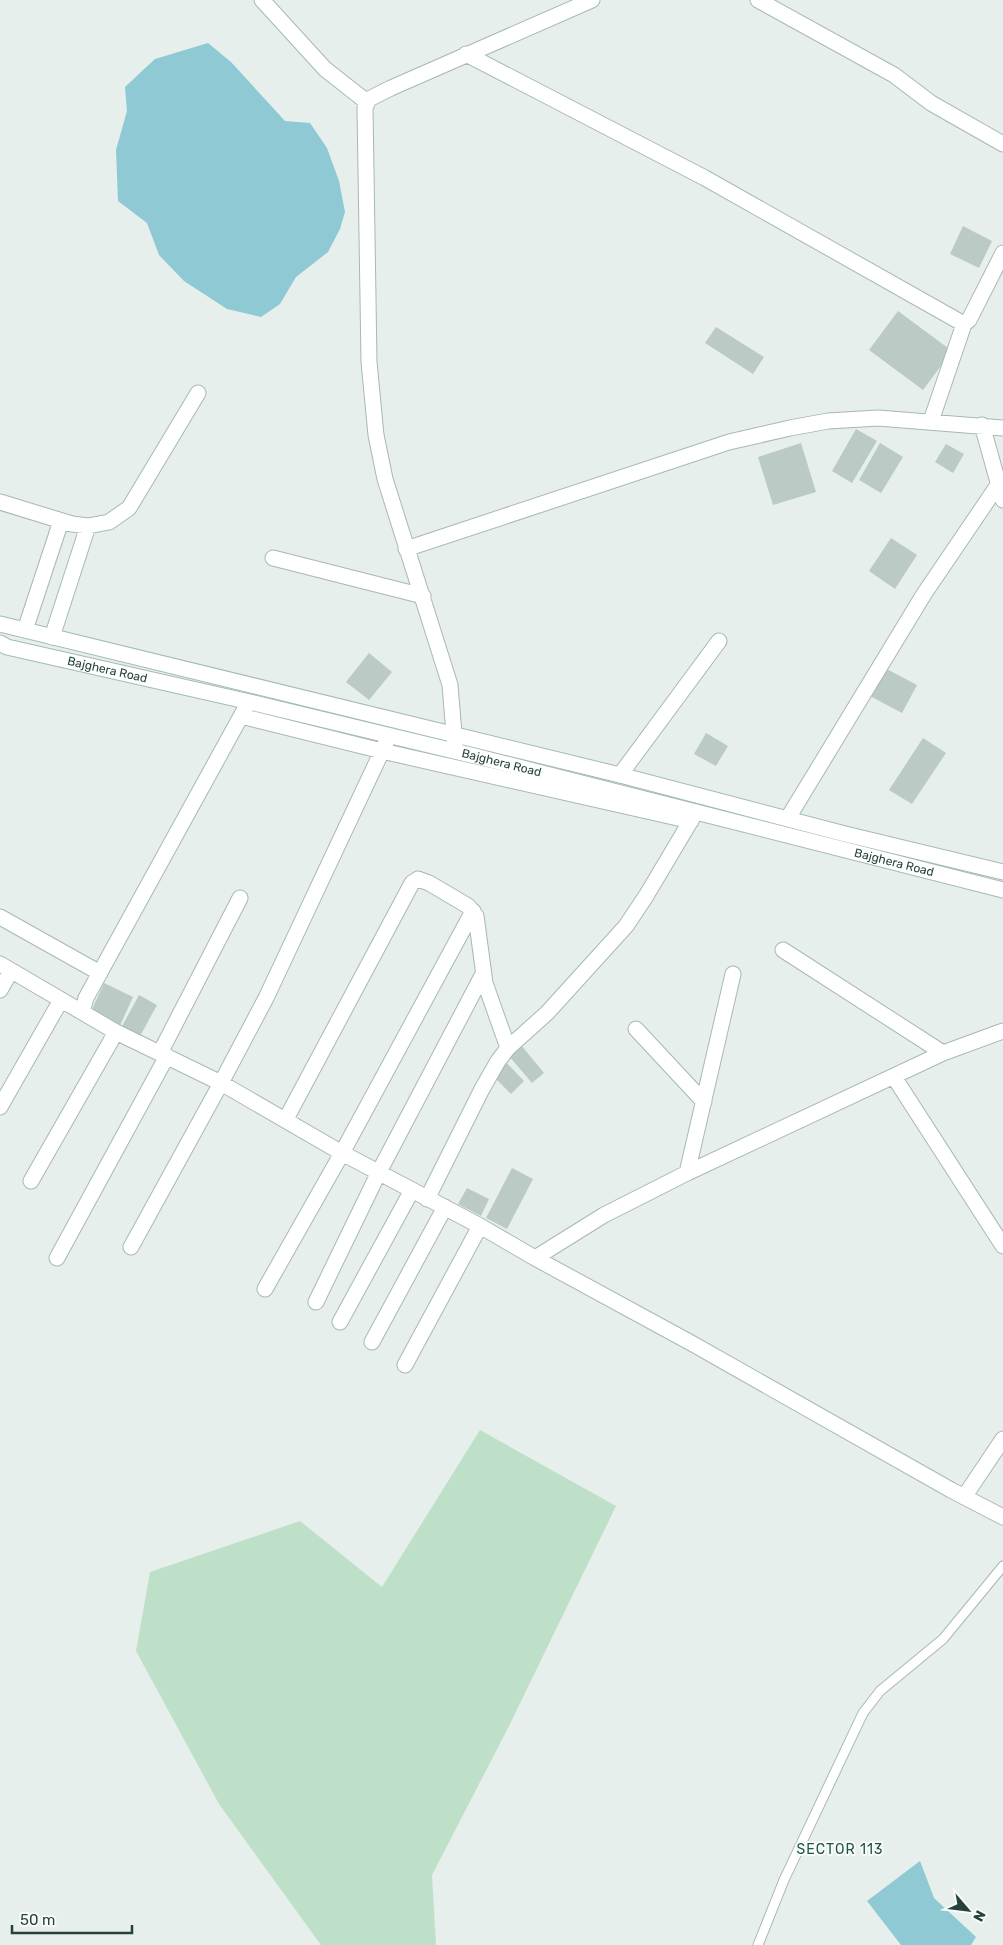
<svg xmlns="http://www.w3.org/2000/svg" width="1003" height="1945" viewBox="0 0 1003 1945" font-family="Rubik,sans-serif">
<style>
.green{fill:#bfe0c8}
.water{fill:#8ec9d4}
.building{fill:#bbcac4}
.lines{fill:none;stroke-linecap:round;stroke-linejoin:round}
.service-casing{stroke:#a8b8b2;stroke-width:11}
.minor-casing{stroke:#a8b8b2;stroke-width:17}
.secondary-casing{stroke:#a4bbb3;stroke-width:17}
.service{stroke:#fff;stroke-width:9}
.minor{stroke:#fff;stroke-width:15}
.secondary{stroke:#fff;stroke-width:15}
.labels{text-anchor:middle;stroke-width:4;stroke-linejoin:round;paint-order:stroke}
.street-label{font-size:12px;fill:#24423a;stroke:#f7fbf9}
.neighbourhood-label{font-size:14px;letter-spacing:1px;fill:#1f5548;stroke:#f7fbf9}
</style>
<rect width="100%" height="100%" fill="#e6efeb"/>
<path class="green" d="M 480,1430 L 616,1506 L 508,1728 L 432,1875 L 436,1945 L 321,1945 L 219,1804 L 136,1651 L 150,1572 L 300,1521 L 382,1587 Z"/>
<path class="water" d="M 208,43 L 231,62 L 285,121 L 310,123 L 327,148 L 339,181 L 345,212 L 340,229 L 328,252 L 296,277 L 280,304 L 261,317 L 227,309 L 184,281 L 159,255 L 147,223 L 118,201 L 116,150 L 127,111 L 125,87 L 155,59 Z
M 920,1861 L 934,1898 L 976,1937 L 971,1945 L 901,1945 L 867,1901 Z"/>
<path class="building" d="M 963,226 L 992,241 L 979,268 L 950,254 Z
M 898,311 L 952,351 L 923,390 L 869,350 Z
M 716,327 L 764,357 L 753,374 L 705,343 Z
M 856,429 L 877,441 L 852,483 L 832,471 Z
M 801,443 L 816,492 L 773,505 L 758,457 Z
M 880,443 L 903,457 L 881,493 L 859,480 Z
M 946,444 L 964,454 L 953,473 L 935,462 Z
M 891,538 L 917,555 L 895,589 L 869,571 Z
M 369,653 L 392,672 L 369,700 L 346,682 Z
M 883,667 L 917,685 L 902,713 L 868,695 Z
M 706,733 L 728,746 L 716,766 L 694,754 Z
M 923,738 L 946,753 L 912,804 L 889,790 Z
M 104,983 L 133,997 L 118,1030 L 89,1016 Z
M 139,995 L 157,1005 L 139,1038 L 121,1028 Z
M 521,1045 L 544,1073 L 532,1083 L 509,1056 Z
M 505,1061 L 524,1081 L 511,1094 L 491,1074 Z
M 512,1168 L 533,1179 L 507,1229 L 486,1218 Z
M 467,1188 L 489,1199 L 481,1216 L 458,1204 Z"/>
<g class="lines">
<g class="service-casing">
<path id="service" d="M 758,1945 L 784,1880 L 863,1713 L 880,1691 L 943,1639 L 1003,1566"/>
</g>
<g class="minor-casing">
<path id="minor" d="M 262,0 L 325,69 L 367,102
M 758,0 L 894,75 L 931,103 L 1003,144
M 466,54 L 705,178 L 962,323 L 964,324 L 969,320 L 1003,253
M 931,421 L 964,324
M 982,425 L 1003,500
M 0,502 L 72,524 L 88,526 L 109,522 L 129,508 L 198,393
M 406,549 L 729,442 L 790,428 L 828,421 L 878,418 L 1003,428
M 273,558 L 423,596
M 25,630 L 61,521
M 52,637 L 88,526
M 241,716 L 382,751 L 691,821
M 455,746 L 450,685 L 385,479 L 376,435 L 369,362 L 365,108 L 369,99 L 391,88 L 592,0
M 620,775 L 719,641
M 788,818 L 924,594 L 998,485
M 0,917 L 100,973
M 783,950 L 943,1053
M 0,964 L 116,1032 L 221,1083 L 342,1153 L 480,1226 L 535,1258 L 693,1344 L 951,1490 L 1003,1517
M 0,990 L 11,971
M 82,1012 L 86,998 L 246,707
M 636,1029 L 704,1102
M 160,1053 L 240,898
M 894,1077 L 1003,1246
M 0,1107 L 61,1000
M 286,1119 L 412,883 L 418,879 L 429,883 L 468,906 L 476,916 L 485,983 L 508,1048
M 687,1173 L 733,974
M 31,1181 L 116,1032
M 427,1199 L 482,1089 L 498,1061 L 508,1048 L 547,1013 L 626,926 L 646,896 L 696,812
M 131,1247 L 221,1083 L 266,998 L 389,736
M 57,1258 L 167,1056
M 535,1258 L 604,1215 L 687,1173 L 943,1053 L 1003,1031
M 265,1289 L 342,1153 L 473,911
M 316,1302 L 379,1172 L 483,974
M 340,1322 L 412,1190
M 372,1342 L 445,1207
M 405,1365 L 480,1226
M 964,1497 L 1003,1439"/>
</g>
<g class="secondary-casing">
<g id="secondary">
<path d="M 0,624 L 620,775 L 845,834 L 1003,872"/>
<path id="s1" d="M 0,643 L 7,647 L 250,702 L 479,757 L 1003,890"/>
</g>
</g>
<use href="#service" class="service"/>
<use href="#minor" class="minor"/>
<use href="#secondary" class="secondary"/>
</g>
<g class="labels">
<g class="street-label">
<text dy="4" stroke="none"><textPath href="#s1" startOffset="111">Bajghera Road</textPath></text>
<text dy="4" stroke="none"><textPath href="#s1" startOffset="516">Bajghera Road</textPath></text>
<text dy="4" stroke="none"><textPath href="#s1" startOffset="921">Bajghera Road</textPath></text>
</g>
<g class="neighbourhood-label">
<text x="840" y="1854">SECTOR 113</text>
</g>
</g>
<g transform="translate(968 1910) rotate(118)" stroke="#f7fbf9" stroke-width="4" paint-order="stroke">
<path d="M0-4L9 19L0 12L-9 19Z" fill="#24423a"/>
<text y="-8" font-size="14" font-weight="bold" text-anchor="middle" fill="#24423a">N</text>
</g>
<path d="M12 1925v8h120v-8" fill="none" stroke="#24423a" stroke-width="2.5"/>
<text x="20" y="1925" font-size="15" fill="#24423a" stroke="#f7fbf9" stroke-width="4" paint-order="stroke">50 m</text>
</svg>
